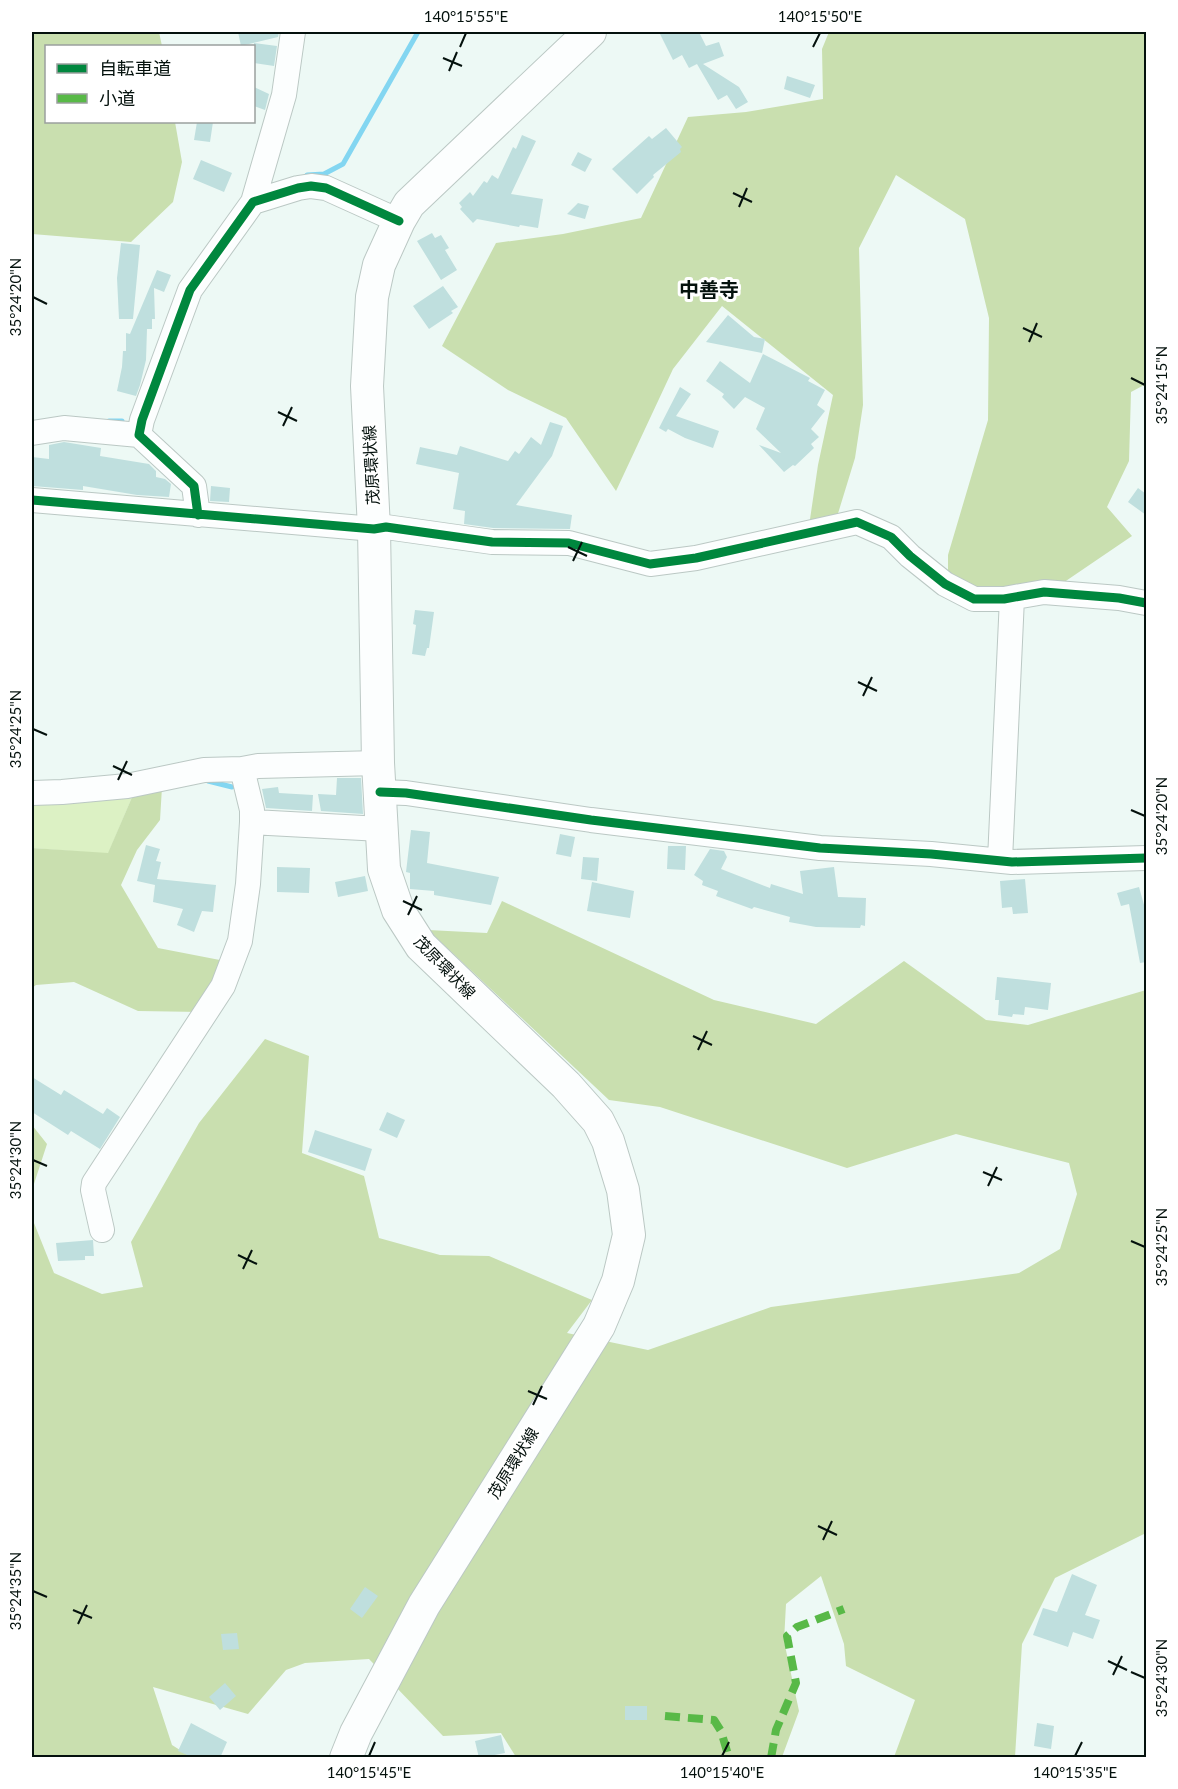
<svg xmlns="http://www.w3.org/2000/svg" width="1178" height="1789" viewBox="0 0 1178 1789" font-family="Lato,'Noto Sans JP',sans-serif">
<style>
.green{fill:#dcf1c4}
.forest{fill:#c9dfaf}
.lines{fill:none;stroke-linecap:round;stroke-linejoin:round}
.stream{stroke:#83d6f1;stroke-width:5}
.building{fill:#bfdfde}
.minor-casing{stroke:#bbc8c4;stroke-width:26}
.major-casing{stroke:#bbc8c4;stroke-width:34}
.minor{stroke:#fcfefe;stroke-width:24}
.major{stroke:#fcfefe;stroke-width:32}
.quiet{stroke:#58b947;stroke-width:8;stroke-dasharray:15 8;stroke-linecap:butt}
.cycleway-casing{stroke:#fff;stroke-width:13}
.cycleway{stroke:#00873e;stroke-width:9}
.ticks{fill:none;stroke:#04110d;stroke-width:2}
.labels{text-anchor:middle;stroke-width:6;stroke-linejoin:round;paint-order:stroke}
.street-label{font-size:16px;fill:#04110d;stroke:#fff}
.quarter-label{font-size:20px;font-weight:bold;fill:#04110d;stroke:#fff}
.neatline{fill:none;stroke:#04110d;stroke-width:2}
.ticks-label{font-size:15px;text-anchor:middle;fill:#04110d}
</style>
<rect width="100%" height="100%" fill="#edf9f5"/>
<path class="green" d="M 136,788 L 108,854 L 32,848 L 32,796 Z"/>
<path class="forest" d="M 32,32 L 159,32 L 162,46 L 46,46 L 46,122 L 175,122 L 182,162 L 173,202 L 131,242 L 32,234 Z
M 829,32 L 1146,32 L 1146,384 L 1131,392 L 1129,461 L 1107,507 L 1132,536 L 1057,587 L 1000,593 L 948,582 L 948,555 L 988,420 L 989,318 L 965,219 L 896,175 L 859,248 L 863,405 L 855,458 L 836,520 L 809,526 L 818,465 L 833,395 L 722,306 L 673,369 L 616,491 L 566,418 L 508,390 L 442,346 L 496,243 L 563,234 L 641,218 L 688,117 L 746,112 L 823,99 L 822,49 Z
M 162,787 L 160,820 L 137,850 L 121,885 L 158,948 L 225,961 L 201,1012 L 138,1011 L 74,982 L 36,985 L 32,988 L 32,848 L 108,853 L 136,788 Z
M 502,901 L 714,1000 L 816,1024 L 904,961 L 986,1020 L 1028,1025 L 1146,990 L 1146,1533 L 1055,1578 L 1022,1644 L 1015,1757 L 894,1757 L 915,1700 L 846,1666 L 844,1644 L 821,1576 L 786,1604 L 784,1641 L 799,1711 L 782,1757 L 516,1757 L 501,1733 L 443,1736 L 369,1659 L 305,1663 L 286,1670 L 248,1714 L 153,1687 L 172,1745 L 191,1757 L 32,1757 L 32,1218 L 54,1273 L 102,1294 L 143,1287 L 131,1242 L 199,1123 L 265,1039 L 309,1056 L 302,1153 L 364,1176 L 379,1238 L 440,1255 L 489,1256 L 592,1300 L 567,1333 L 648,1350 L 771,1307 L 1019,1273 L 1060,1249 L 1077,1194 L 1069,1163 L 956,1134 L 847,1168 L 660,1107 L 609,1100 L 428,930 L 487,933 Z
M 32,1125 L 47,1144 L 32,1190 Z"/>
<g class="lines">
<path class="stream" d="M 307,175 L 324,174 L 343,164 L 418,32
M 109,421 L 122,421
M 208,781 L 232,787"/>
</g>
<path class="building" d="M 238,32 L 279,32 L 278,37 L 241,46 Z
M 659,32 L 699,32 L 706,46 L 719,42 L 724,56 L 703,64 L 739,87 L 748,102 L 736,109 L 727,95 L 718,100 L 697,64 L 689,68 L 682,55 L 673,60 Z
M 254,43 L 277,46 L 274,66 L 254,63 Z
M 787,76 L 815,85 L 810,98 L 784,89 Z
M 254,87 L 269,94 L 265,110 L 254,106 Z
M 197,122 L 213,122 L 210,142 L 194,140 Z
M 666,128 L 682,147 L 680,149 L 681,152 L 653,175 L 654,177 L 637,194 L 612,169 L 649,136 L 652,139 Z
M 522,135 L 536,141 L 511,194 L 543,199 L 538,228 L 520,225 L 519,227 L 477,219 L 473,223 L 460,209 L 462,207 L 459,203 L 470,192 L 473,196 L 484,181 L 487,183 L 492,175 L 498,179 L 513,147 L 516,149 Z
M 578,152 L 592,159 L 585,172 L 571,165 Z
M 201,160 L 232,173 L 224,192 L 193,179 Z
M 578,203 L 589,206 L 585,219 L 567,214 Z
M 432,233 L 435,238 L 441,235 L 449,248 L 445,250 L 457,270 L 441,280 L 417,241 Z
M 121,243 L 140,245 L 133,319 L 119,319 L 117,278 Z
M 157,270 L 171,275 L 164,292 L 154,288 L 155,319 L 152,319 L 152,329 L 147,329 L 146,360 L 140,385 L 136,396 L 117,391 L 122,367 L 123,351 L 126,351 L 126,333 L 130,334 Z
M 443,286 L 458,307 L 451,311 L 453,313 L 429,329 L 413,306 Z
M 728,315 L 754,337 L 765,339 L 762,353 L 706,342 Z
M 763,354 L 810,378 L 808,381 L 825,390 L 817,405 L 825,411 L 811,429 L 819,437 L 811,444 L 814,448 L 795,466 L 793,465 L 784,472 L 759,445 L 781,453 L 756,429 L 765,408 L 745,397 L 734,409 L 722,397 L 724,394 L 706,381 L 720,361 L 750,383 Z
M 680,387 L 691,394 L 676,416 L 719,431 L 713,448 L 685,438 L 668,429 L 666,432 L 659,428 Z
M 550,422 L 563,426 L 552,456 L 516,505 L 572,515 L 570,529 L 493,528 L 464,524 L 465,511 L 453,509 L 459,473 L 416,464 L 420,447 L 457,455 L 460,446 L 508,461 L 515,451 L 519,454 L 531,437 L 541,445 Z
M 64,442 L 101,448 L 100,456 L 149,464 L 156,471 L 156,477 L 165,479 L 171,484 L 169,497 L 137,495 L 83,486 L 83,490 L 32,486 L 32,457 L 49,459 L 49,445 Z
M 211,486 L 230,488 L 229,502 L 210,501 Z
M 1138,488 L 1146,494 L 1146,515 L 1128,502 Z
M 415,610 L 434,612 L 429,648 L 427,648 L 425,656 L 412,654 L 416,625 L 413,624 Z
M 337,778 L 361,778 L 363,814 L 321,811 L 318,794 L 336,795 Z
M 278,787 L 279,793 L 313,795 L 312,811 L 266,808 L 262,789 Z
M 411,830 L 430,832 L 427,863 L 499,877 L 491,905 L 434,895 L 434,891 L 410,889 L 410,873 L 406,872 Z
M 560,834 L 575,837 L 571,857 L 556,854 Z
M 146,845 L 160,849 L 156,861 L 161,862 L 157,879 L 216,885 L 213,912 L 202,911 L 194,932 L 177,925 L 183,909 L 153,902 L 155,885 L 137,881 Z
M 668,846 L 686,846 L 685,870 L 667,869 Z
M 710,849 L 724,851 L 727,857 L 721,869 L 770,888 L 771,884 L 803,894 L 800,871 L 834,867 L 838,897 L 866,898 L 865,926 L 861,925 L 860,928 L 816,927 L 789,922 L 790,917 L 754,907 L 752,909 L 716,896 L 718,891 L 702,885 L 703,881 L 694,875 Z
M 583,857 L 599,858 L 597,881 L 581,879 Z
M 277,867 L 310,868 L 309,893 L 277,892 Z
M 365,876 L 368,891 L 338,897 L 335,882 Z
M 1025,879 L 1028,913 L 1013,914 L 1012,907 L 1002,908 L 1000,881 Z
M 592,882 L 634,891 L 630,918 L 587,911 Z
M 1139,887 L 1146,912 L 1146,962 L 1140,963 L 1129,904 L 1121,906 L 1117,893 Z
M 997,977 L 1051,983 L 1048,1010 L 1025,1007 L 1024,1015 L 1013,1014 L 1012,1017 L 998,1015 L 999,1000 L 995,1000 Z
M 32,1077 L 61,1095 L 64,1090 L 103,1114 L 107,1108 L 120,1117 L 100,1149 L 71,1131 L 68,1135 L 32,1112 Z
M 387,1112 L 405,1120 L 397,1138 L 379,1130 Z
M 315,1130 L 372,1149 L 365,1171 L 308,1152 Z
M 93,1240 L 94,1256 L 85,1256 L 85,1260 L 58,1261 L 56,1243 Z
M 1072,1574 L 1097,1585 L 1085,1615 L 1100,1620 L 1093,1639 L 1073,1632 L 1068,1647 L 1033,1635 L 1043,1608 L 1057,1612 Z
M 365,1587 L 378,1596 L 362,1618 L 350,1609 Z
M 237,1633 L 239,1649 L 223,1650 L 221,1634 Z
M 225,1683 L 236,1696 L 220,1710 L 209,1697 Z
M 625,1706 L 647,1706 L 647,1720 L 625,1720 Z
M 191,1723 L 227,1742 L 220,1758 L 194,1758 L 178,1751 Z
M 1037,1723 L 1054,1726 L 1051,1749 L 1034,1746 Z
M 501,1735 L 505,1753 L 479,1758 L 475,1741 Z"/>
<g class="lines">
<g class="minor-casing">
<path id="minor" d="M 253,202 L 284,95 L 293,32
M 32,433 L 64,428 L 139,435
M 32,500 L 374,529 L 386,527 L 492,542 L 569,543 L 650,564 L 696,558 L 857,522 L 891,537 L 910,556 L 945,584 L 974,599 L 1004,599 L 1044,592 L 1119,598 L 1146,603
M 198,515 L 194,486 L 139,435 L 142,420 L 190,290 L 253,202 L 298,188 L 311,186 L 326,188 L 399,221
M 380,792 L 406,793 L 591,820 L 820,848 L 931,854 L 1012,862 L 1146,858
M 32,793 L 62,792 L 127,786 L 204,770 L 242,769 L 258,766 L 378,763
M 252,822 L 381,829
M 1000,860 L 1012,598
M 102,1230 L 93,1190 L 94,1183 L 223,986 L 240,941 L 248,884 L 252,822 L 252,810 L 242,769"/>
</g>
<g class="major-casing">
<path id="major" d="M 346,1758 L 356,1733 L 424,1605 L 599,1326 L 618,1281 L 629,1235 L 623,1190 L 608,1141 L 598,1121 L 566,1085 L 421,946 L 398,910 L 384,869 L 378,763 L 374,529 L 367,386 L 372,297 L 379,265 L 399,221 L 409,204 L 590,32"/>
</g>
<use href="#minor" class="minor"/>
<use href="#major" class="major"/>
<path class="quiet" d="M 665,1716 L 714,1720 L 721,1731 L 729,1758
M 771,1758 L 776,1730 L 796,1683 L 787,1636 L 797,1627 L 844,1609"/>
<g class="cycleway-casing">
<path id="cycleway" d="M 32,500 L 374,529 L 386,527 L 492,542 L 569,543 L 650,564 L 696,558 L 857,522 L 891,537 L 910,556 L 945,584 L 974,599 L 1004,599 L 1044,592 L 1119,598 L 1146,603
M 198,515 L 194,486 L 139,435 L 142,420 L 190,290 L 253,202 L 298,188 L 311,186 L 326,188 L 399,221
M 380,792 L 406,793 L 591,820 L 820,848 L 931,854 L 1012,862 L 1146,858"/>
</g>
<use href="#cycleway" class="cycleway"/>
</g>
<path class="ticks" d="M 460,47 L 466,33M 813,47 L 820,33M 443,58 L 462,66M 449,71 L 457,52M 733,193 L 752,202M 739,207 L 747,188M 33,297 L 47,304M 1023,328 L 1042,337M 1029,342 L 1037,323M 1131,378 L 1145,385M 278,412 L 297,421M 283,426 L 292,407M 568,547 L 587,556M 573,561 L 582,542M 858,682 L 877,691M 863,696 L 872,677M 33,729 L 47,735M 113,766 L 132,775M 118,780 L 127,761M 1131,810 L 1145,816M 403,901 L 422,910M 408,915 L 417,896M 693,1036 L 712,1045M 698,1050 L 707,1031M 33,1160 L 47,1166M 983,1172 L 1002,1180M 988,1186 L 997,1167M 1131,1241 L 1145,1247M 238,1255 L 257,1264M 243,1269 L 252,1250M 528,1391 L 547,1399M 533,1405 L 542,1386M 818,1526 L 837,1535M 823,1540 L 832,1521M 33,1591 L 47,1597M 73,1610 L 92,1618M 78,1624 L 87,1605M 1108,1661 L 1127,1670M 1131,1672 L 1145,1678M 1113,1675 L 1122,1656M 369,1756 L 375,1742M 722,1756 L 729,1742M 1075,1756 L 1082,1742"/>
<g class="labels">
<g class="street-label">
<text transform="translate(371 465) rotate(-93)" y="6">茂原環状線</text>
<text transform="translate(445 967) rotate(46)" y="6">茂原環状線</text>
<text transform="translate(513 1463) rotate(-58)" y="6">茂原環状線</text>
</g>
<g class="quarter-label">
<text x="709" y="297">中善寺</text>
</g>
</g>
<rect width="1178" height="1789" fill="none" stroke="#ffffff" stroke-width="66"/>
<rect x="45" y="45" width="210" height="78" fill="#ffffff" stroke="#9ba09e" stroke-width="1.5"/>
<rect x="57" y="64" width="30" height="9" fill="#00873e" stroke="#9ba09e" stroke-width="1.5"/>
<text x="99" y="75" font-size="18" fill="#04110d">自転車道</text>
<rect x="57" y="94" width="30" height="9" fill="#58b947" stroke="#9ba09e" stroke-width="1.5"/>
<text x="99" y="105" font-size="18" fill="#04110d">小道</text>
<rect x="33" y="33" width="1112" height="1723" class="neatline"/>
<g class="ticks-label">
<text x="466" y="22">140°15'55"E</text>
<text x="820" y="22">140°15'50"E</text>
<text transform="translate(16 297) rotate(-90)" y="5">35°24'20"N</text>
<text transform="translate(1162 385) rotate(-90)" y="5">35°24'15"N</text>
<text transform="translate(16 729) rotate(-90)" y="5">35°24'25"N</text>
<text transform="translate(1162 816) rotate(-90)" y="5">35°24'20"N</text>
<text transform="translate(16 1160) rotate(-90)" y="5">35°24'30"N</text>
<text transform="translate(1162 1247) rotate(-90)" y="5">35°24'25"N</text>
<text transform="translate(16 1591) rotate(-90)" y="5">35°24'35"N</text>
<text transform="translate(1162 1678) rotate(-90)" y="5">35°24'30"N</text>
<text x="369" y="1778">140°15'45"E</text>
<text x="722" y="1778">140°15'40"E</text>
<text x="1075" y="1778">140°15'35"E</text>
</g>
</svg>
